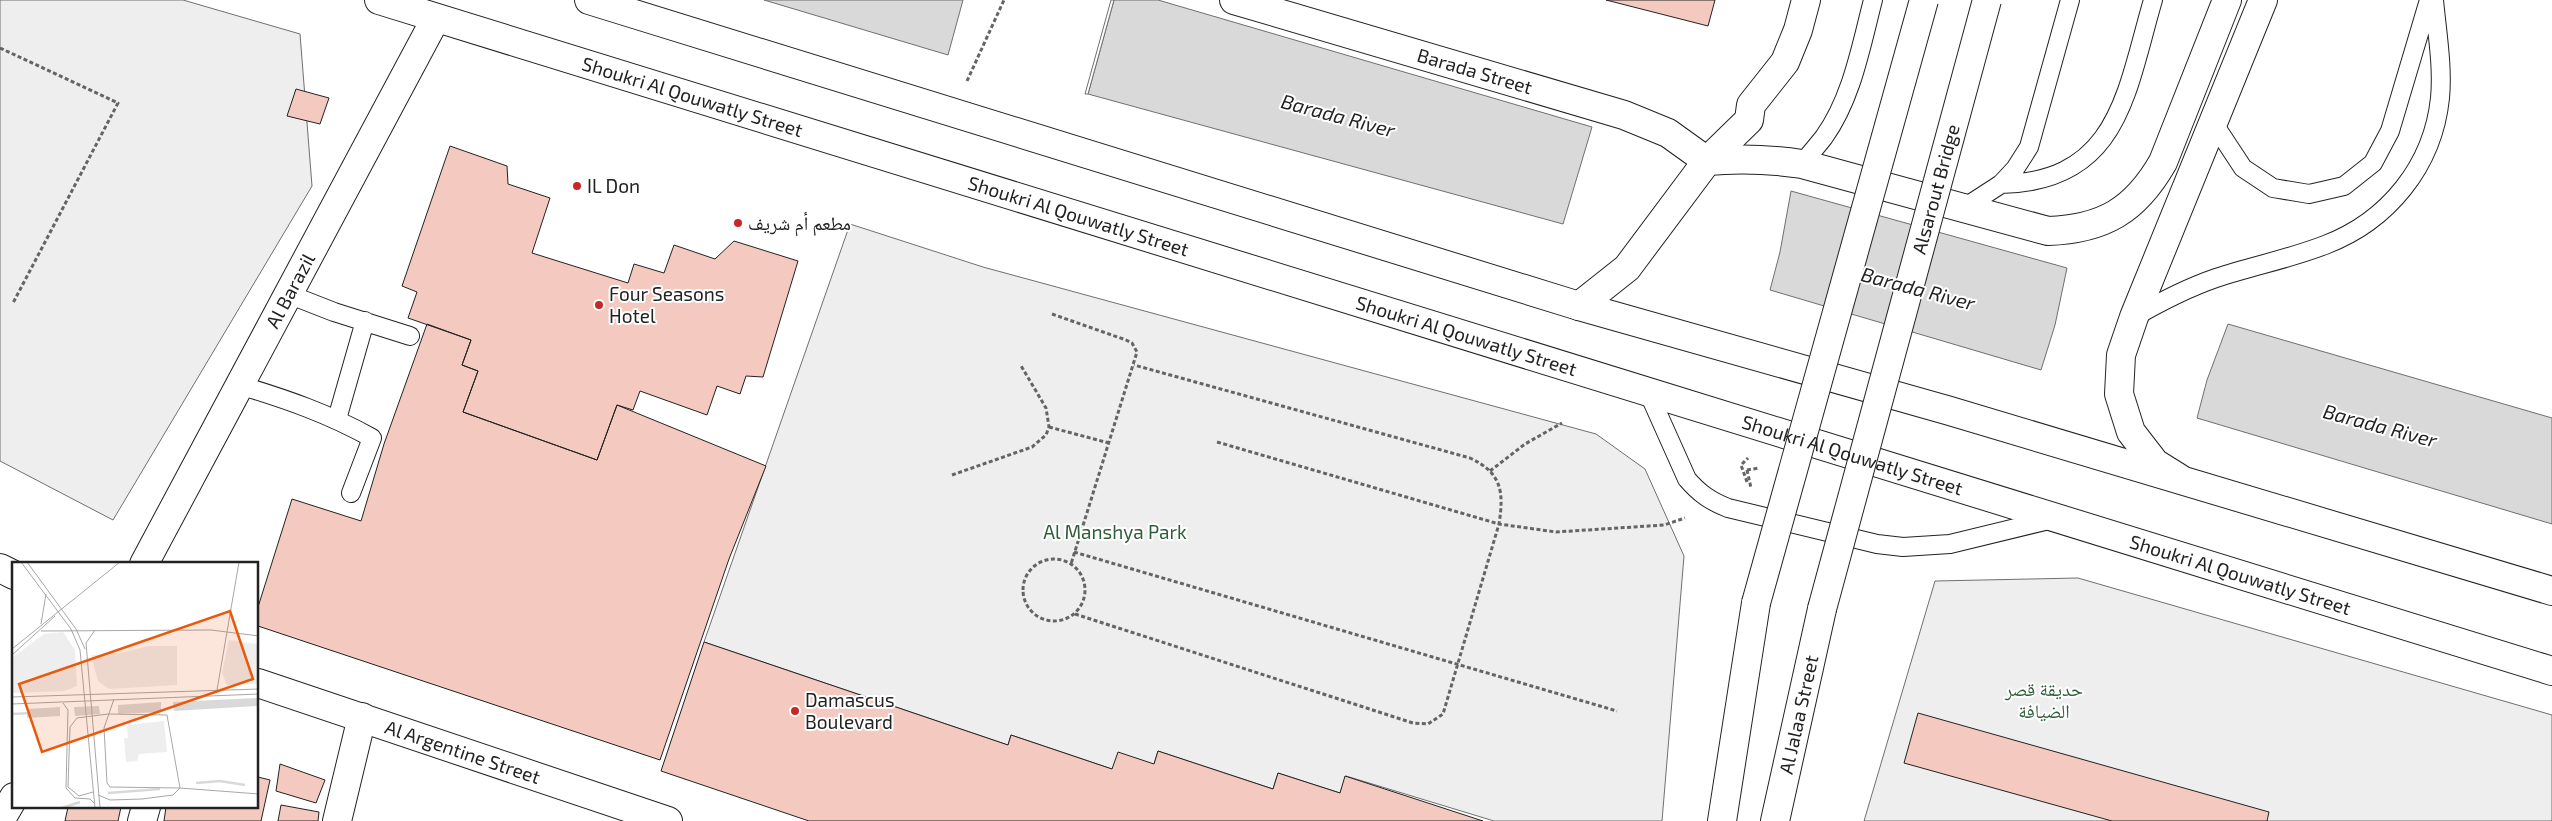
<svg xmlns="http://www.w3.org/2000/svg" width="2552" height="821" viewBox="0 0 2552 821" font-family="'Exo 2','Noto Naskh Arabic',sans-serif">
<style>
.green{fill:#eee;stroke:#6f6f6f}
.water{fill:#d9d9d9;stroke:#6f6f6f}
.pier{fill:#fff;stroke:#6f6f6f}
.building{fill:#f3c9c0;stroke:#222}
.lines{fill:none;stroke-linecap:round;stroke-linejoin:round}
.service-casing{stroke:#222;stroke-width:20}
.minor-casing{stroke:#222;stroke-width:30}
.tertiary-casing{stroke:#222;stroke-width:30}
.secondary-casing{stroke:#222;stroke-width:30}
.trunk-casing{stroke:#222;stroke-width:30}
.path{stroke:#646464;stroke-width:3;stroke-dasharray:4 2.5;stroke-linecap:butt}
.service{stroke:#fff;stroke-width:18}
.minor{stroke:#fff;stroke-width:28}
.tertiary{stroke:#fff;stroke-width:28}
.secondary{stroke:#fff;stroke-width:28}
.trunk{stroke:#fff;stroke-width:28}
.secondary-bridge-casing{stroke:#222;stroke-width:30;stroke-linecap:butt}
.path-bridge{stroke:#646464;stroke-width:3;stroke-dasharray:4 2.5;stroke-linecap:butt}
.secondary-bridge{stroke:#fff;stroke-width:28}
.poi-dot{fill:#c62828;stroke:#fff;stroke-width:2}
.labels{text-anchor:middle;stroke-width:4;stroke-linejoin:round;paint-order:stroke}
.street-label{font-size:19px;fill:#222;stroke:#fff}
.poi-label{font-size:19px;fill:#222;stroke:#fff;text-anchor:start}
.park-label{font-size:19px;fill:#2f5e38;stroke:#fff}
.water-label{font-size:20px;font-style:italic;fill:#222;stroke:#fff}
.inset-river{fill:none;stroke:#d9d9d9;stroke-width:2.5}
.inset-road{fill:none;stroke:#a7a7a7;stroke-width:1}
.view{fill:#e8590c;fill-opacity:0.15;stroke:#e8590c;stroke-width:2.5}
.inset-edge{fill:none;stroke:#222;stroke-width:2.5}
</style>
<rect width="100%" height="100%" fill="#fff"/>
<path class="green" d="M 0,0 L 183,0 L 300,34 L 312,186 L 113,520 L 0,461 Z
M 850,224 L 983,267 L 1596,434 L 1645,469 L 1684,556 L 1662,821 L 1494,821 L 1346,776 L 1340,793 L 1278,773 L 1273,789 L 1158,751 L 1154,764 L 1112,769 L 1011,735 L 1008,745 L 704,642 Z
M 2078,578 L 2552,715 L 2552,821 L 1864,821 L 1935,581 Z"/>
<path class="water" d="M 764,0 L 963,0 L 948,55 Z
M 1114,0 L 1158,0 L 1592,127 L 1563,224 L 1088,94 Z
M 1791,191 L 2067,268 L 2055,325 L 2041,370 L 1770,290 L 1780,252 Z
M 2228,324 L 2552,418 L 2552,524 L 2197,418 L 2207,380 Z"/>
<path class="pier" d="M 1111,0 L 1114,0 L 1088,94 L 1085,94 Z"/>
<path class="building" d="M 1606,0 L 1715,0 L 1708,26 Z
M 296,89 L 329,98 L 320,124 L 287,116 Z
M 450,146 L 507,166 L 508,184 L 550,198 L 532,253 L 628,283 L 634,264 L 664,273 L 674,245 L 715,259 L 734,241 L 798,261 L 763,377 L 746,376 L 740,394 L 717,386 L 707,415 L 640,391 L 633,410 L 617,405 L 597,460 L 463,412 L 478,371 L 462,365 L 471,340 L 408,318 L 417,292 L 402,286 Z
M 427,324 L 471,340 L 462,365 L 478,371 L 463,412 L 597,460 L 617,405 L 766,466 L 729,559 L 660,760 L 258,626 L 258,607 L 292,499 L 361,521 L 384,444 Z
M 704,642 L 1008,745 L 1011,735 L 1112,769 L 1118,752 L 1154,764 L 1158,751 L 1273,789 L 1278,773 L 1340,793 L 1345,776 L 1483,821 L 809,821 L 661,771 Z
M 1918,713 L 2269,812 L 2267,821 L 2112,821 L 1904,763 Z
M 280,764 L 325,780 L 316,803 L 276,791 Z
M 258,777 L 270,780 L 261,821 L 164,821 L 166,807 L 258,807 Z
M 281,805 L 319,812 L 318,821 L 278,821 Z
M 68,807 L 121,807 L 118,821 L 65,821 Z"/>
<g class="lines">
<g class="service-casing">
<path id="service" d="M 2214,124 L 2243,168 L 2273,188 L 2309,194 L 2344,186 L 2373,163 L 2390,131 L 2429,0
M 1802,164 C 1809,155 1817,146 1824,137 C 1852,98 1861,46 1873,0
M 2001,184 C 2119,182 2126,92 2153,0
M 1964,208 L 2001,184 L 2015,169 L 2029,147 L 2070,0
M 288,294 L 334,312 L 410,336
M 2134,317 C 2160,302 2187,288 2216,278 C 2252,266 2289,259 2325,245 C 2388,221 2433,166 2440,98 C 2443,67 2437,32 2434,0
M 239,385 C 286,399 329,414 372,438 L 351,493
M 1649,394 L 1687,479 C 1699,493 1710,501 1728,508 L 1877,544 L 1903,547 L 1950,544 L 2053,519
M 337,419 L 365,321"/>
</g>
<g class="minor-casing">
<path id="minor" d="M 142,821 L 146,807
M 337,821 L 362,717"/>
</g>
<g class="tertiary-casing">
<g id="tertiary">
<path d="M 1707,161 C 1739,158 1769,159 1802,164 L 2048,231 C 2103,229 2135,211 2163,162 L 2227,0"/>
<path d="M 2179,478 L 2155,463 L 2131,432 L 2119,394 L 2121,355 L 2134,317 L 2263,0"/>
<path id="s1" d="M 144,564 L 436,18"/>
<path d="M 0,821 L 14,797"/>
</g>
</g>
<g class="secondary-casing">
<g id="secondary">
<path id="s2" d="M 1234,0 L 1624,115 L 1668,133 L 1707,161"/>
<path d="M 1579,306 L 1627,268 L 1707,161 L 1749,120 L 1751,105 L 1785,62 L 1798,30 L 1806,0"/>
<path d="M 0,568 L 14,575"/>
<path id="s3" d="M 258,683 L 668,821"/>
<path d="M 1722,821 L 1756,603"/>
<path id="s4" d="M 1775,821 L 1822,609"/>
</g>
</g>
<g class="trunk-casing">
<g id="trunk">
<path id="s5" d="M 379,0 L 2552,671"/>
<path d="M 589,0 L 1579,306 L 1950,411 L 2552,591"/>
</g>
</g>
<path class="path" d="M 0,48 L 118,103 L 13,303
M 967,81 L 1004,0
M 1052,314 L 1126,340 L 1132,343 L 1137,352 L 1071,564
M 1049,427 L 1109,443
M 1217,442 L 1499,524 L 1556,532 L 1664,525 L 1685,518
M 1747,470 L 1759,468
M 1490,471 L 1525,444 L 1562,423
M 952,475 L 1032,447 L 1046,435 L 1049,427 L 1046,408 L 1020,364
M 1747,482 L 1741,465 L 1748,458
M 1074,552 L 1617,711
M1023 590a31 31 0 1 1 62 0a31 31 0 1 1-62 0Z
M 1075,614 L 1413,723 L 1428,724 L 1443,714 L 1499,524 C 1504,492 1502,473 1470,458 L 1134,365"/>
<use href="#service" class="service"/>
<use href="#minor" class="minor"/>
<use href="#tertiary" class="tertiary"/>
<use href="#secondary" class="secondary"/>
<use href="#trunk" class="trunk"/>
<g class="secondary-bridge-casing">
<g id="secondary-bridge">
<path d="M 1756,603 L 1924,0"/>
<path id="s6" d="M 1822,609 L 1987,0"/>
</g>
</g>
<path class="path-bridge" d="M 1747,470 L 1751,488"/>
<use href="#secondary-bridge" class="secondary-bridge"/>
</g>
<g class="poi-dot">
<circle cx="577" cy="186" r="5"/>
<circle cx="738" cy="223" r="5"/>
<circle cx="599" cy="305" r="5"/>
<circle cx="795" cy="711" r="5"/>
</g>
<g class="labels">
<g class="street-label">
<text dy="7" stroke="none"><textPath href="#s2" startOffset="251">Barada Street</textPath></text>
<text dy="7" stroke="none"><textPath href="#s5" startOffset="328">Shoukri Al Qouwatly Street</textPath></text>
<text dy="7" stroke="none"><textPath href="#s6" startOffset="435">Alsarout Bridge</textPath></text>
<text dy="7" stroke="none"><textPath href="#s5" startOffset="732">Shoukri Al Qouwatly Street</textPath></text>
<text dy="7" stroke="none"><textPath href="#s1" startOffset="310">Al Barazil</textPath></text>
<text dy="7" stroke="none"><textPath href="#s5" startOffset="1138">Shoukri Al Qouwatly Street</textPath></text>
<text dy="7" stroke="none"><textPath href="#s5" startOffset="1542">Shoukri Al Qouwatly Street</textPath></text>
<text dy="7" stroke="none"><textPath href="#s5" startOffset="1948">Shoukri Al Qouwatly Street</textPath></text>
<text dy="7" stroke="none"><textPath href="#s4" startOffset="109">Al Jalaa Street</textPath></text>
<text dy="7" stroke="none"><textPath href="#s3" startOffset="216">Al Argentine Street</textPath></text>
</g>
<g class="poi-label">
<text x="587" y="193">IL Don</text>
<text x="748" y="230">مطعم أم شريف</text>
<text x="609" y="301">Four Seasons<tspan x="609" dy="22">Hotel</tspan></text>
<text x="805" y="707">Damascus<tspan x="805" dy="22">Boulevard</tspan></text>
</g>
<g class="park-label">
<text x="1115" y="539">Al Manshya Park</text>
<text x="2044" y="696">حديقة قصر<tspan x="2044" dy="22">الضيافة</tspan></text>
</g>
<g class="water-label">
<text transform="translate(1338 116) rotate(15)" y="7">Barada River</text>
<text transform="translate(1918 289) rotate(15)" y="7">Barada River</text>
<text transform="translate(2380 426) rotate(15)" y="7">Barada River</text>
</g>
</g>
<g transform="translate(12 562)">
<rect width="246" height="246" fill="#fff"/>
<path d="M 51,70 L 63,88 L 65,124 L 53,129 L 0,131 L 0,96 L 32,72 ZM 217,78 L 246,82 L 246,122 L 215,123 L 210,111 ZM 137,84 L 165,84 L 165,123 L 97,127 L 86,119 L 79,93 L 108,91 ZM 152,159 L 155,190 L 127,192 L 125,199 L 114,200 L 112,176 L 116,176 L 115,163 Z" fill="#eee"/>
<path d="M 246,136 L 246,144 L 162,149 L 161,140 ZM 149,140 L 149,150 L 106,152 L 106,143 ZM 87,144 L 88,152 L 63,154 L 62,145 ZM 48,145 L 48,154 L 15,156 L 15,147 Z" fill="#d9d9d9"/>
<path class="inset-river" d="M 0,152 L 20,151M 184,221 L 208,219 L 233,223M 96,231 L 148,227M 50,246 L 68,240"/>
<path class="inset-road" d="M 9,0 L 59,67 L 68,88 L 83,246M 15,0 L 64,67 L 73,87M 29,62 L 34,32M 83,68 L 74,81 L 88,246M 29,69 L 199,68 L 247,74M 0,87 L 108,0M 0,93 L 43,54M 205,128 L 227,0M 0,135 L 247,127M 102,137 L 92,166 L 95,221 L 98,225 L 168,226 L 247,232M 51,141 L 56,148 L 54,226 L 63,236 L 78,237 L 82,241M 0,142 L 247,132M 96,152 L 155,153 L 168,226M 81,230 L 67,234 L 56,225 L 58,165 L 65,156 L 96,152M 86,233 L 98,238 L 130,237 L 161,233 L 168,226"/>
<path class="view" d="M 218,49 L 241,117 L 30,190 L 7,122 Z"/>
<rect width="246" height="246" class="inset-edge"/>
</g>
</svg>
